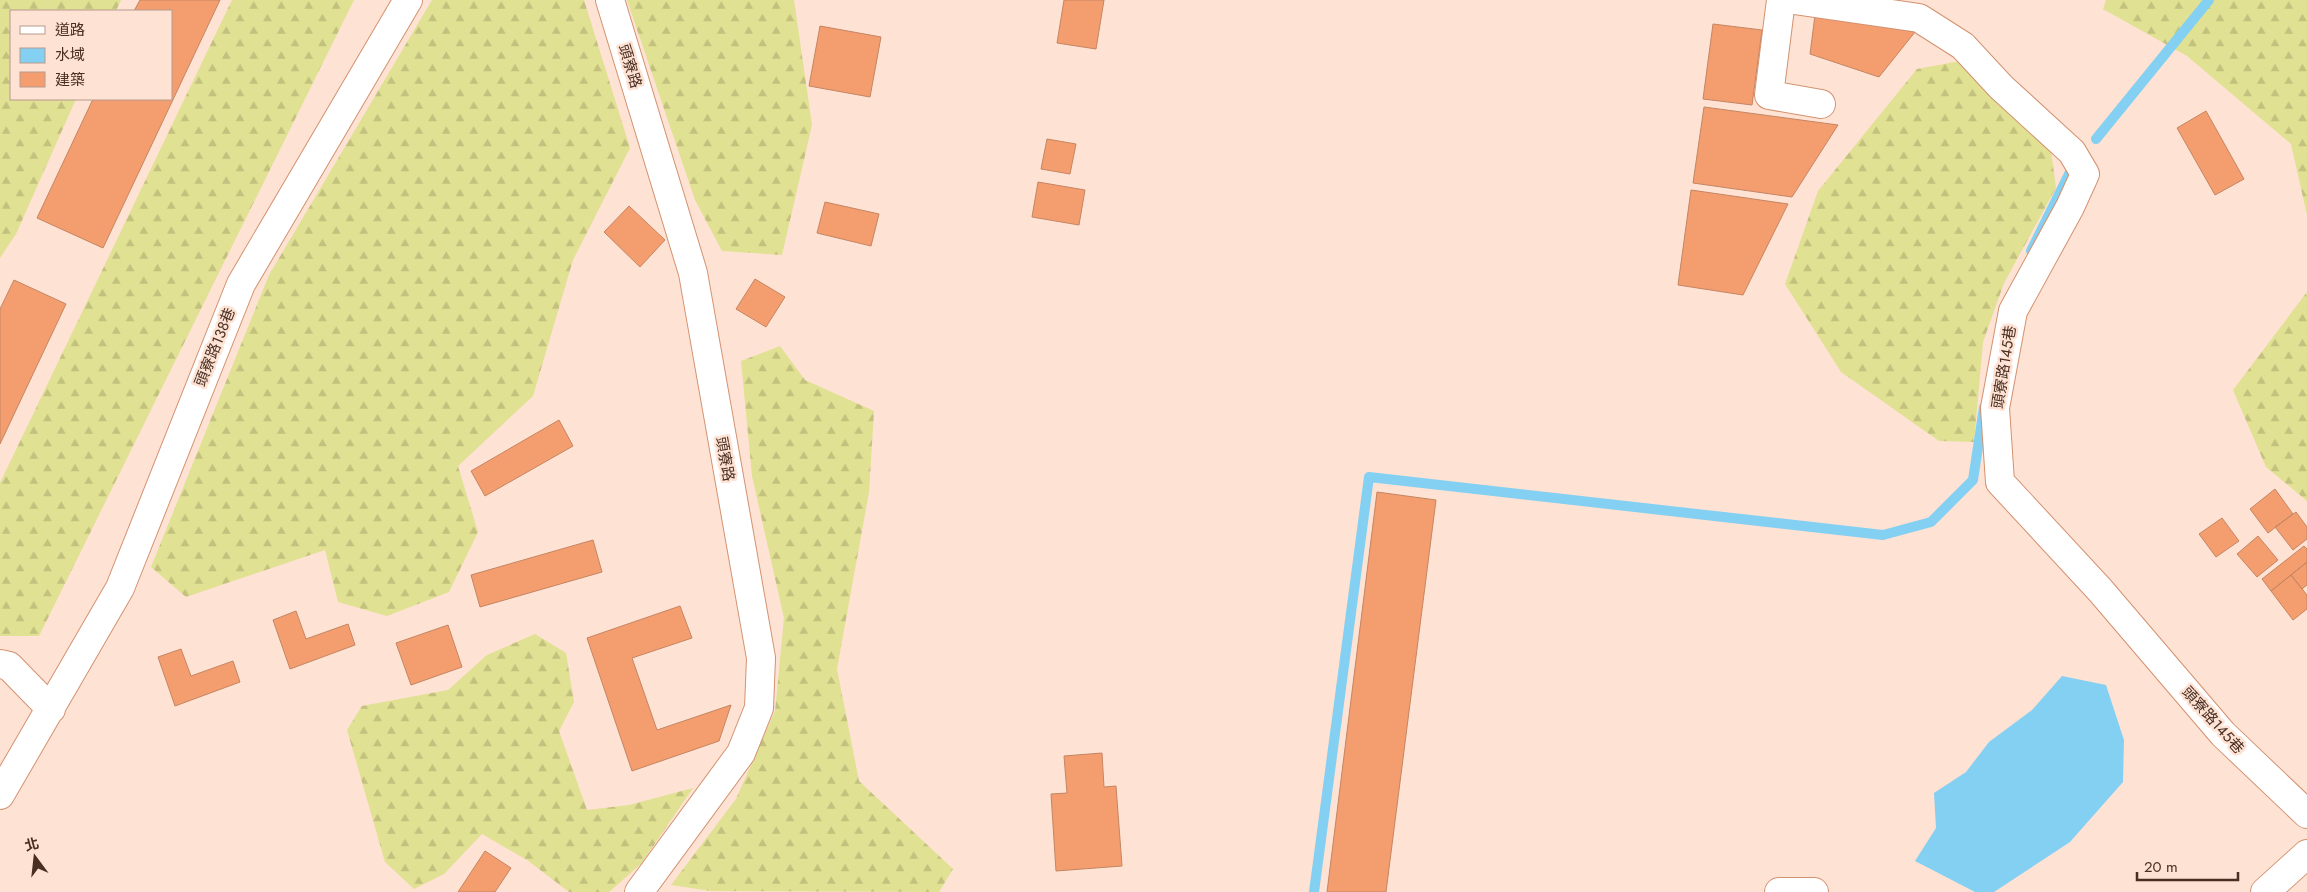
<svg xmlns="http://www.w3.org/2000/svg" width="2307" height="892" viewBox="0 0 2307 892" font-family="Jost,'Noto Sans TC',sans-serif">
<style>
.forest{fill:url(#forest-firs)}
.water{fill:#84d0f3}
.lines{fill:none;stroke-linecap:round;stroke-linejoin:round}
.stream{stroke:#84d0f3;stroke-width:10}
.building{fill:#f49e6f;stroke:#c48563}
.minor-casing{stroke:#d39270;stroke-width:30}
.minor{stroke:#fff;stroke-width:28}
.labels{text-anchor:middle;stroke-width:5;stroke-linejoin:round;paint-order:stroke}
.street-label{font-size:15px;fill:#492f21;stroke:#fee2d4}
</style>
<defs>
<pattern id="forest-firs" width="22" height="20" patternUnits="userSpaceOnUse" patternTransform="scale(1.25)"><rect width="22" height="20" fill="#e0e192"/><path d="M5 1l3.5 6h-7zM16 11l3.5 6h-7z" fill="#c2c17e"/></pattern>
</defs>
<rect width="100%" height="100%" fill="#fee2d4"/>
<path class="forest" d="M 0,0 L 121,0 L 116,11 L 11,11 L 11,99 L 76,99 L 16,234 L 0,258 Z
M 232,0 L 354,0 L 39,636 L 0,636 L 0,483 Z
M 432,0 L 584,0 L 630,148 L 573,260 L 533,396 L 458,466 L 478,532 L 449,592 L 387,616 L 338,602 L 325,550 L 186,597 L 151,567 L 269,275 Z
M 627,0 L 794,0 L 812,125 L 782,255 L 722,251 L 695,200 Z
M 2106,0 L 2307,0 L 2307,215 L 2291,144 L 2187,56 L 2103,9 Z
M 1960,61 L 2051,151 L 2056,188 L 2004,283 L 1983,342 L 1974,442 L 1939,441 L 1841,372 L 1785,284 L 1818,191 L 1917,69 Z
M 2307,292 L 2307,501 L 2266,467 L 2233,390 Z
M 780,346 L 805,380 L 874,411 L 869,492 L 837,669 L 859,781 L 953,869 L 939,892 L 711,891 L 671,885 L 736,799 L 775,711 L 784,618 L 752,476 L 741,361 Z
M 535,634 L 566,653 L 574,702 L 559,731 L 587,810 L 629,805 L 693,788 L 641,864 L 609,892 L 569,892 L 527,860 L 482,834 L 444,874 L 414,889 L 385,862 L 347,730 L 362,706 L 448,690 L 487,655 Z"/>
<path class="water" d="M 2062,676 L 2106,685 L 2124,740 L 2123,782 L 2070,842 L 1994,892 L 1975,892 L 1915,861 L 1936,828 L 1934,793 L 1966,772 L 1989,742 L 2032,710 Z"/>
<g class="lines">
<path class="stream" d="M 2096,139 L 2209,0
M 2031,251 L 2072,168
M 1314,892 L 1369,477 L 1883,535 L 1931,522 L 1973,480 L 1984,407"/>
</g>
<path class="building" d="M 140,0 L 220,0 L 103,248 L 37,218 L 93,99 L 171,99 L 171,11 L 134,11 Z
M 1064,0 L 1104,0 L 1096,49 L 1057,43 Z
M 1815,15 L 1915,32 L 1879,77 L 1810,54 Z
M 1713,24 L 1762,30 L 1752,105 L 1703,99 Z
M 820,26 L 881,37 L 870,97 L 809,86 Z
M 1704,107 L 1838,125 L 1792,197 L 1693,183 Z
M 2206,111 L 2244,179 L 2215,195 L 2177,128 Z
M 1047,139 L 1076,144 L 1070,174 L 1041,169 Z
M 1038,182 L 1085,190 L 1079,225 L 1032,217 Z
M 1691,190 L 1788,204 L 1743,295 L 1678,285 Z
M 825,202 L 879,214 L 871,246 L 817,233 Z
M 629,206 L 665,240 L 640,267 L 604,232 Z
M 755,279 L 785,297 L 766,327 L 736,309 Z
M 14,280 L 66,304 L 0,444 L 0,309 Z
M 559,420 L 573,446 L 485,496 L 471,471 Z
M 2275,489 L 2293,514 L 2268,533 L 2250,509 Z
M 1377,492 L 1436,500 L 1386,892 L 1327,892 Z
M 2296,512 L 2307,527 L 2307,539 L 2293,550 L 2275,527 Z
M 2222,518 L 2239,541 L 2216,557 L 2199,534 Z
M 2258,536 L 2278,560 L 2257,577 L 2237,554 Z
M 593,540 L 602,572 L 480,607 L 471,575 Z
M 2304,546 L 2307,549 L 2307,562 L 2271,591 L 2262,579 Z
M 2307,562 L 2307,585 L 2302,589 L 2291,575 Z
M 2291,575 L 2307,595 L 2307,609 L 2293,620 L 2271,591 Z
M 680,606 L 692,638 L 632,658 L 657,730 L 731,705 L 719,741 L 632,771 L 587,638 Z
M 296,611 L 306,639 L 348,624 L 355,645 L 290,669 L 273,620 Z
M 448,625 L 462,667 L 411,685 L 396,643 Z
M 181,649 L 191,676 L 233,661 L 240,682 L 175,706 L 158,657 Z
M 1102,753 L 1104,787 L 1116,786 L 1122,866 L 1056,871 L 1051,794 L 1067,793 L 1064,756 Z
M 485,851 L 511,868 L 495,892 L 458,892 Z"/>
<g class="lines">
<g class="minor-casing">
<path id="minor" d="M 610,0 L 693,273 L 761,658 L 759,708 L 741,753 L 639,892
M 1781,0 L 1769,95 L 1821,104
M 1794,0 L 1919,18 L 1963,46 L 2001,87 L 2072,152 L 2085,174 L 2070,207 L 2013,311 L 1995,408 L 2000,482 L 2100,590 L 2223,734 L 2307,814
M 0,664 L 9,666 L 51,709
M 0,795 L 120,588 L 241,284 L 408,0
M 1779,892 L 1814,892
M 2265,892 L 2307,854"/>
</g>
<use href="#minor" class="minor"/>
</g>
<g class="labels">
<g class="street-label">
<text transform="translate(630 66) rotate(73)" y="5">頭寮路</text>
<text transform="translate(215 347) rotate(-68)" y="5">頭寮路138巷</text>
<text transform="translate(2004 367) rotate(-81)" y="5">頭寮路145巷</text>
<text transform="translate(725 459) rotate(80)" y="5">頭寮路</text>
<text transform="translate(2213 720) rotate(48)" y="5">頭寮路145巷</text>
</g>
</g>
<rect x="10" y="10" width="162" height="90" fill="#fee2d4" stroke="#b69a8c"/>
<rect x="20" y="26" width="25" height="8" fill="#ffffff" stroke="#b69a8c"/>
<text x="55" y="35" font-size="15" fill="#492f21">道路</text>
<rect x="20" y="48" width="25" height="15" fill="#84d0f3" stroke="#b69a8c"/>
<text x="55" y="60" font-size="15" fill="#492f21">水域</text>
<rect x="20" y="72" width="25" height="15" fill="#f49e6f" stroke="#b69a8c"/>
<text x="55" y="85" font-size="15" fill="#492f21">建築</text>
<g transform="translate(35 857) rotate(345)" stroke="#fee2d4" stroke-width="4" paint-order="stroke">
<path d="M0-4L9 19L0 12L-9 19Z" fill="#492f21"/>
<text y="-8" font-size="14" font-weight="bold" text-anchor="middle" fill="#492f21">北</text>
</g>
<path d="M2137 872v8h101v-8" fill="none" stroke="#492f21" stroke-width="2.5"/>
<text x="2144" y="872" font-size="15" fill="#492f21" stroke="#fee2d4" stroke-width="4" paint-order="stroke">20 m</text>
</svg>
